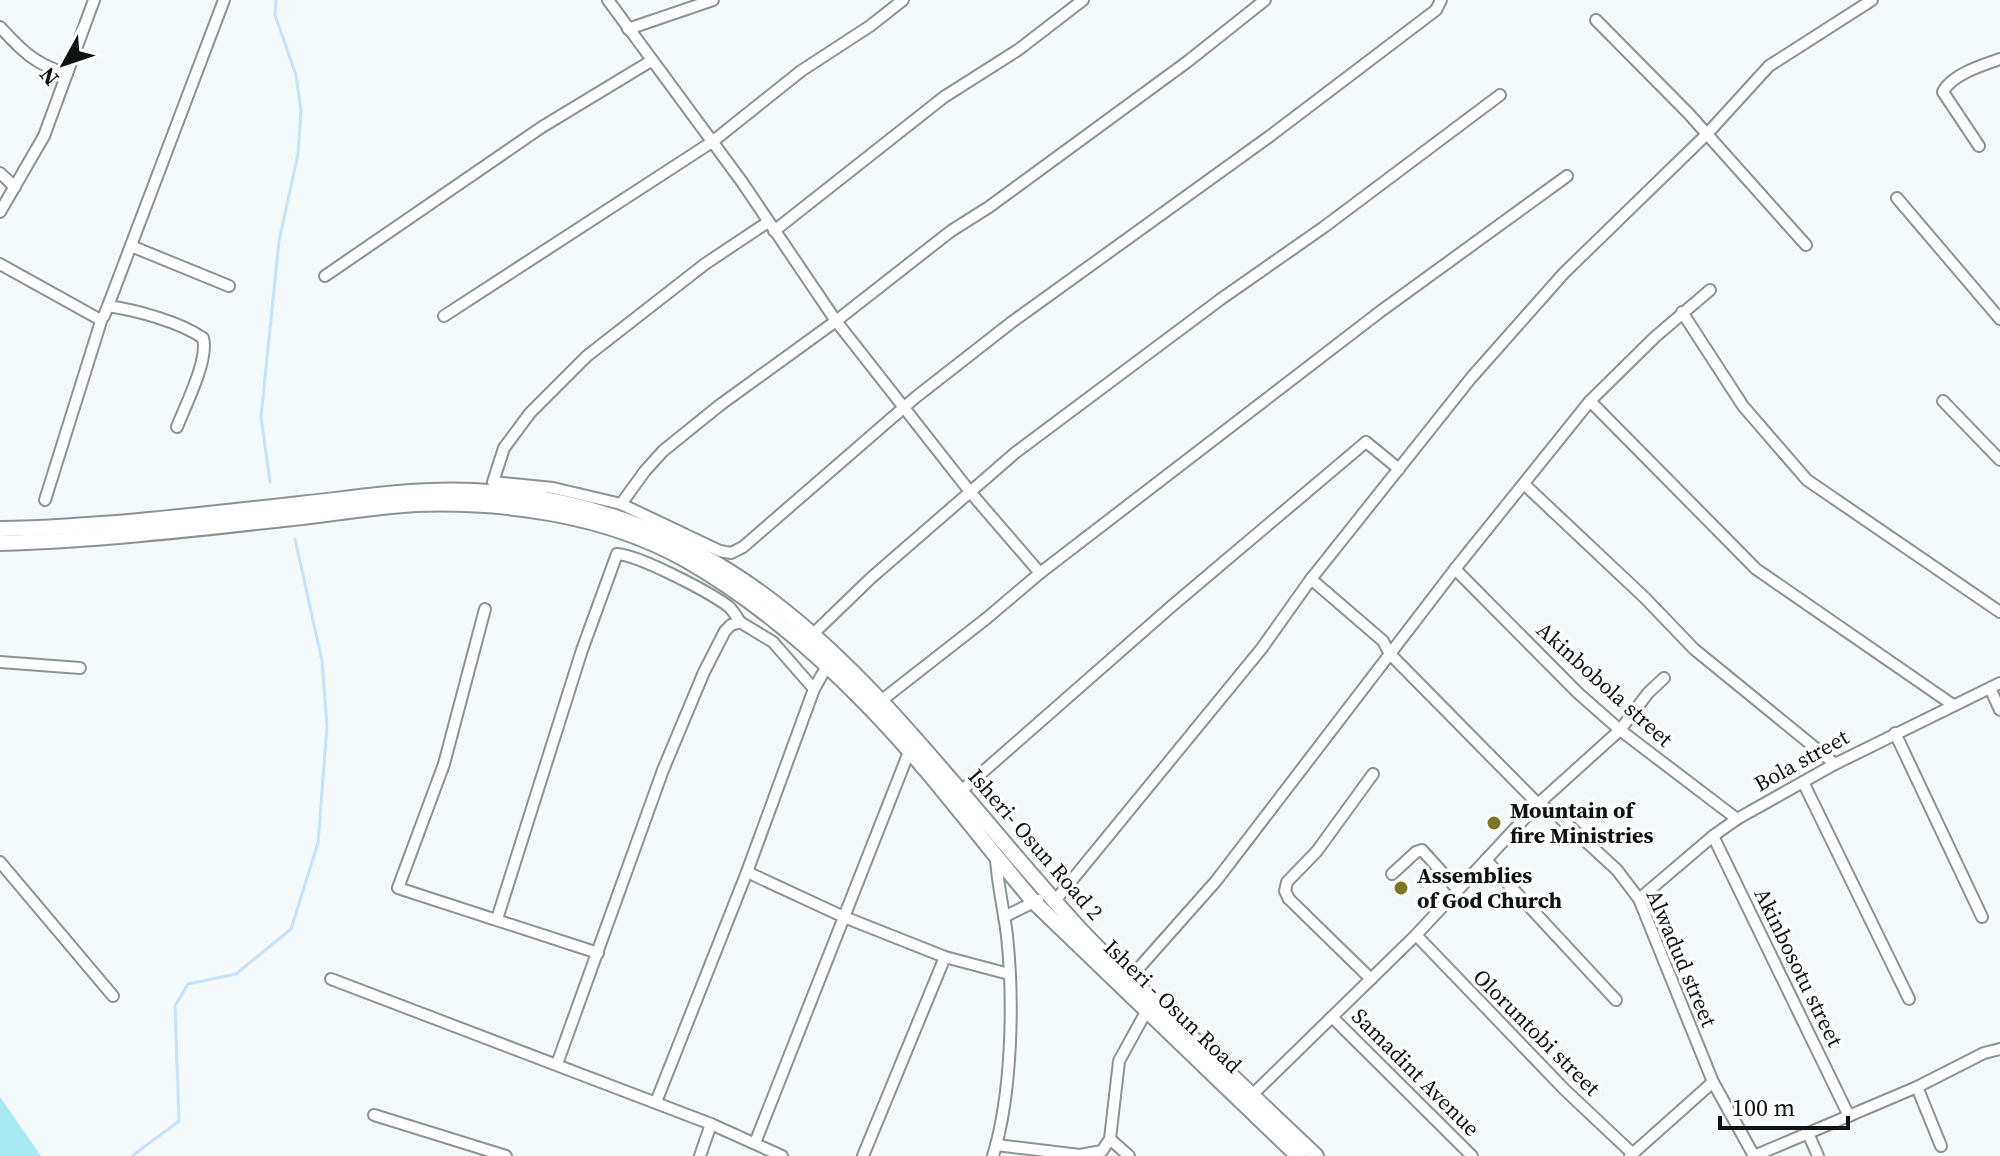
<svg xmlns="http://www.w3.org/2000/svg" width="2000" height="1156" viewBox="0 0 2000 1156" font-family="'Source Serif 4',serif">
<rect width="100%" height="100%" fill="#f4fafb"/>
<path fill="#a7eaf1" d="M0,1097L41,1156H0Z"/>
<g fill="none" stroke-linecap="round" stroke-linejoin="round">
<g stroke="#c6e2fa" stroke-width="3">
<path d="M270,482L261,417L279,241L298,154L301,111L296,75L275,15L276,0"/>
<path d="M132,1156L179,1121L175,1006L188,984L236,974L291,929L318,843L327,726L322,661L295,539"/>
</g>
<defs>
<g id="street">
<path d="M608,0L742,182L836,321L971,493L1040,573"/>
<path d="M1596,20L1689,114L1806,245"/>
<path d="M0,27C23,52 35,64 67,74"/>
<path d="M628,29L713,0"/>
<path d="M1979,146L1943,92C1951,75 1982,65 2000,59"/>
<path d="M0,173L15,187"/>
<path d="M1897,198L2000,319"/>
<path d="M0,212L44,136L94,0"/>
<path d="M768,222L705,264L587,356L530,413L504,448L493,482L553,488L621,504L720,551L731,553L743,547L916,397L1012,322L1270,136L1436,10L1441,0"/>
<path d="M774,231L944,97L1018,50L1083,0"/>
<path d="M131,246L229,286"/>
<path d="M0,264L99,319L104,316L108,306C136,310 180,322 203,338C209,360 185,406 177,427"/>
<path d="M325,276L542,127L651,61"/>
<path d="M108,306L224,0"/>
<path d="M1682,312L1743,406L1807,480L2000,612"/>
<path d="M444,316L712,142L801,71L870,26L903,0"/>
<path d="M1590,401L1756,569L1953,705"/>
<path d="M1943,401L2000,460"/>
<path d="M1525,485L1645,598L1694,649L1835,764"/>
<path d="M45,500L102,318"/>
<path d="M621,504L645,471L663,451L720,405L836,321L951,231L989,207L1187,62L1265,0"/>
<path d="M1455,569L1578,693L1620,730L1737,819"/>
<path d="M1311,579L1383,641L1390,654L1538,804L1555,813L1617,870L1639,899L1713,1082L1754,1156"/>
<path d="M485,609L444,764L398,888L598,953"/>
<path d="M813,634L871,578L1015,453L1221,299L1324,227L1500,95"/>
<path d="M0,662L80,668"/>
<path d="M1990,688L2000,710"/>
<path d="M882,700L987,618L1040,573L1381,311L1567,176"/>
<path d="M1895,733L1982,917"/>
<path d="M1803,782L1909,999"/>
<path d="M961,791L1173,605L1366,442L1399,469"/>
<path d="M1713,836L1849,1116"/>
<path d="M1486,860L1616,1000"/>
<path d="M0,862L113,996"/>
<path d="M747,872L844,917L945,957L1009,974"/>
<path d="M1392,874L1416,852L1422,850L1458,890"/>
<path d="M1639,899L1713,836L1737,819L1835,764L2000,683"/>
<path d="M1054,902L1262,648L1311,579L1471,378L1564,273L1707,134L1769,66L1872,0"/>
<path d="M1004,917L1038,900"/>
<path d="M497,919L582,650L617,554C639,555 709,592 728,606C733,610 736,616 740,622"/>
<path d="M1416,935L1565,1090L1633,1154"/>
<path d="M1130,978L1216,881L1455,569L1590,401L1655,337L1710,290"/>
<path d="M331,979L711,1124L782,1156"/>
<path d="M1371,979L1289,899L1285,891L1287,882L1317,851L1373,774"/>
<path d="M1332,1017L1472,1156"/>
<path d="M557,1064L663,770L704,672L725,631L731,625L740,622L773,642L814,689"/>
<path d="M1917,1087L1941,1146"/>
<path d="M1252,1095L1416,935L1538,804L1620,730L1648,693L1664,678"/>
<path d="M656,1102L747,872L814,689L827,666"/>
<path d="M374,1115L506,1156"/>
<path d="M1808,1133L1818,1156"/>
<path d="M1110,1139L1129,1156"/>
<path d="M755,1143L909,752"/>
<path d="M996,1145L1080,1155L1102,1151L1110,1139L1119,1061L1147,1010"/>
<path d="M700,1156L711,1124"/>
<path d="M863,1156L945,957"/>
<path d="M993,1156C1012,1094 1014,1001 1007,936C1004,910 997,883 996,857"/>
<path d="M1630,1156L1713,1082"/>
<path d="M1754,1156L1917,1087L1984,1053L2000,1049"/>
</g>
<g id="secondary">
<path d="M0,529C100,527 201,515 300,504C358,498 416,488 474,491C771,507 897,729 1076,925C1103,955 1133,981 1161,1008C1213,1058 1264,1107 1316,1156"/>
<path d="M0,543C101,540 202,528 302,517C340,513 378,506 416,504C506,501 607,515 686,560C789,619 876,707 950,799C978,833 1005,868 1034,902L1298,1156"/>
</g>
</defs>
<use href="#street" stroke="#8d9293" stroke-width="14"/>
<use href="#secondary" stroke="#8d9293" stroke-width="18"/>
<use href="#street" stroke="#fff" stroke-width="10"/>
<use href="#secondary" stroke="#fff" stroke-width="14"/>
</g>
<g fill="#7a791f" stroke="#fff" stroke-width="3">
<circle cx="1494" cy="823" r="8"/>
<circle cx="1401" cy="888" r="8"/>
</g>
<g text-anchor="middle" stroke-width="7" stroke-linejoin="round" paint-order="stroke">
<g font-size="22" fill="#111313" stroke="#fff">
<text transform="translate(1605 684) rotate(42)" y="8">Akinbobola street</text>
<text transform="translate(1801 760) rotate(-29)" y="8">Bola street</text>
<text transform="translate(1036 844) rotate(49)" y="8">Isheri- Osun Road 2</text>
<text transform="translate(1682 958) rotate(67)" y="8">Alwadud street</text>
<text transform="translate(1799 967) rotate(64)" y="8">Akinbosotu street</text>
<text transform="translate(1173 1006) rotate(44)" y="8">Isheri - Osun Road</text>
<text transform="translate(1537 1032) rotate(45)" y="8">Oloruntobi street</text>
<text transform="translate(1416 1072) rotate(45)" y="8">Samadint Avenue</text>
</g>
<g font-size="22" font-weight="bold" fill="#111313" stroke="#fff" text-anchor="start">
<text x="1510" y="818">Mountain of<tspan x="1510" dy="25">fire Ministries</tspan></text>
<text x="1417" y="883">Assemblies<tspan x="1417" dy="25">of God Church</tspan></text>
</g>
</g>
<g transform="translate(64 64) rotate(230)" stroke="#ffffff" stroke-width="6" paint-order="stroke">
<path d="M0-6L14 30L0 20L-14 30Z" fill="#111313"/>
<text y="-12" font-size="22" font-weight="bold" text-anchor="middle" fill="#111313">N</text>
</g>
<path d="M1720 1116v12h128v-12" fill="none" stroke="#111313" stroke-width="4"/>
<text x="1732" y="1116" font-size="24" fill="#111313" stroke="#ffffff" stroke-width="6" paint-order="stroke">100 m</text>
</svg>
